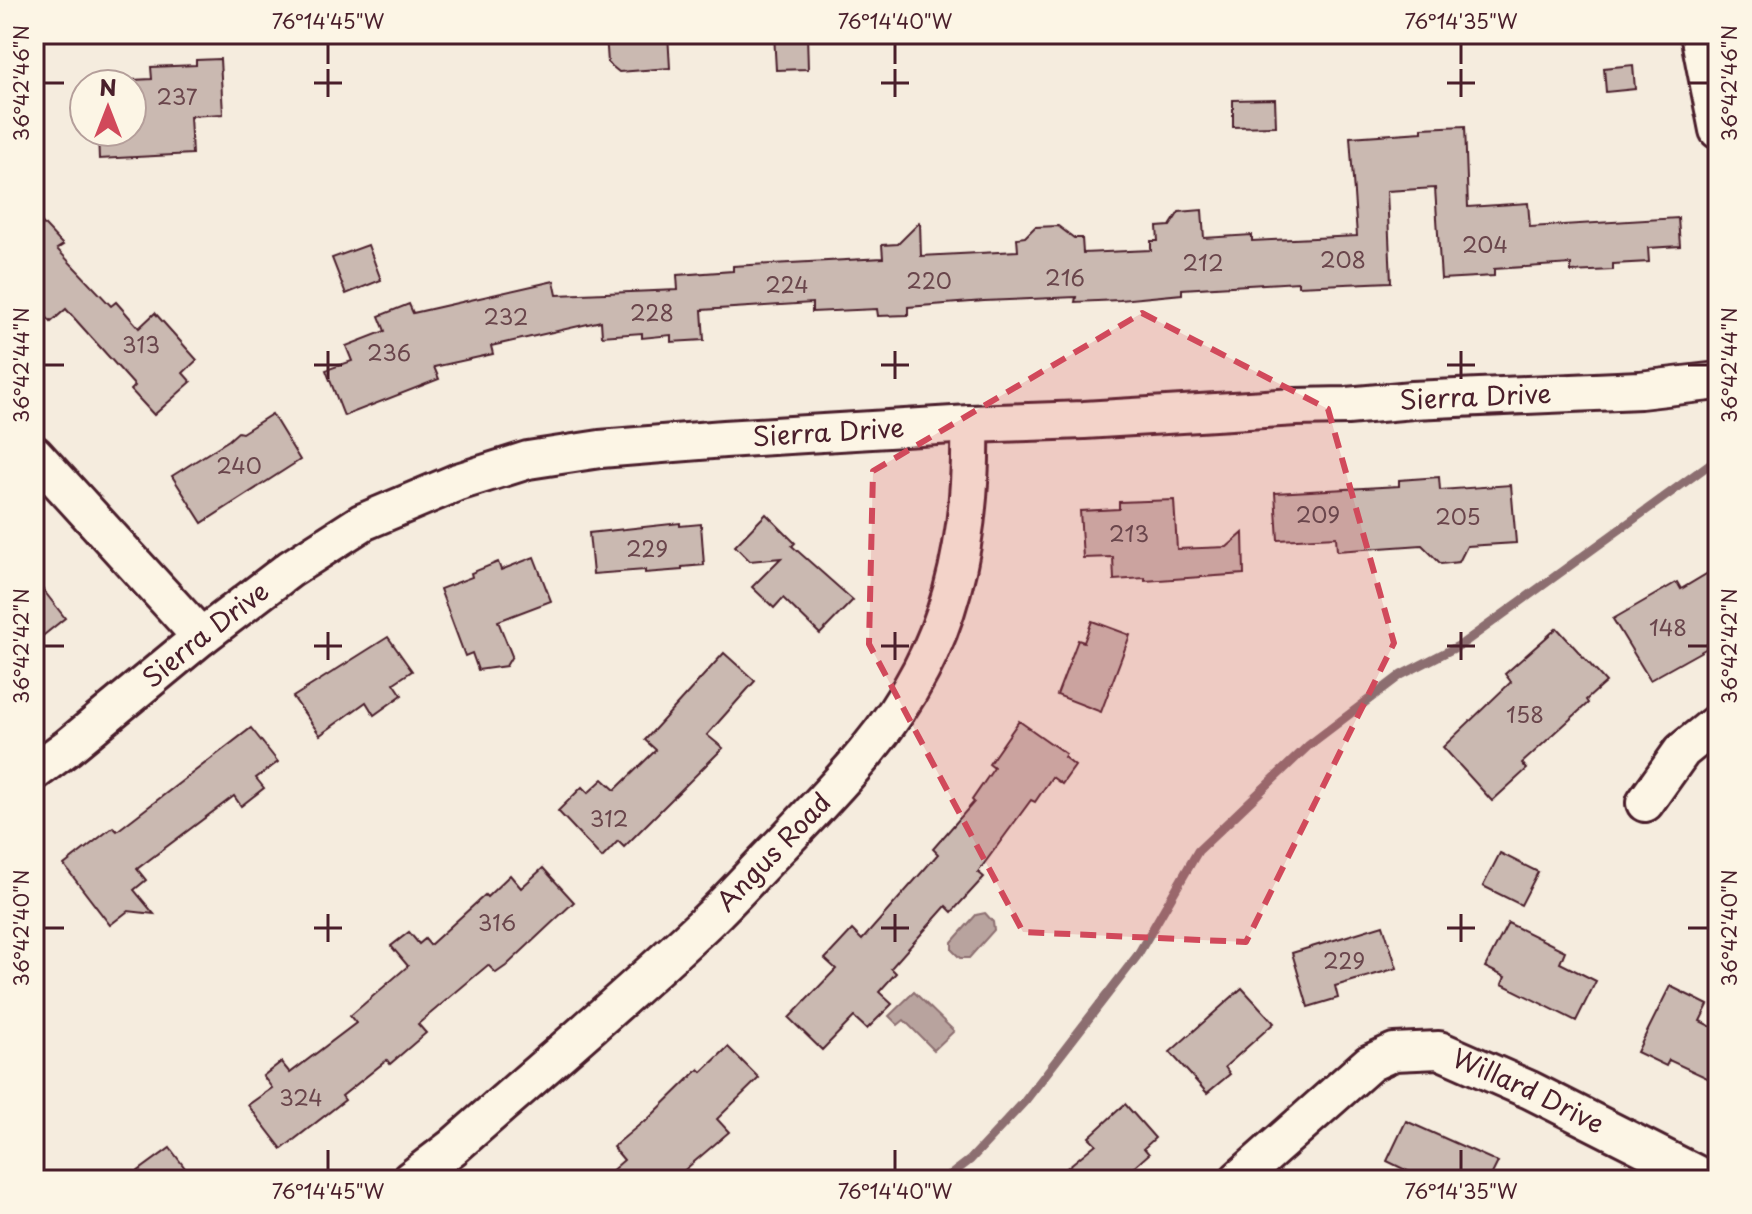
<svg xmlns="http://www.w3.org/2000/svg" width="1752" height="1214" viewBox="0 0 1752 1214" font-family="'Playpen Sans',sans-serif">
<rect width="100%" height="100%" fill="#f5ecde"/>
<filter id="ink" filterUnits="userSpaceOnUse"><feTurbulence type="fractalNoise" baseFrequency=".0125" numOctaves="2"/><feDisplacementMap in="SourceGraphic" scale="16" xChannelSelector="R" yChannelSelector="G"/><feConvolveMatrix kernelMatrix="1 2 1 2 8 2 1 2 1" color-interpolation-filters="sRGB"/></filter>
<g filter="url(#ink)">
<g fill="#b8a39e" stroke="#8c6e70" stroke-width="2">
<path d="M985,913L993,922L994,930L969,958H960L952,950V942L976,915Z"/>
<path d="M914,992L954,1031L934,1050L904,1020L898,1025L889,1016Z"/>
</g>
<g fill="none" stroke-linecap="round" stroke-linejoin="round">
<path stroke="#8c6e70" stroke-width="9" d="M944,1180L970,1160L1025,1101L1137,956L1198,851L1309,745L1401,675L1462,644L1718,458"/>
</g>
<g fill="#cab9b1" stroke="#4a1f2b" stroke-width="2">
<path d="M606,34H668L670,68L619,72L608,63Z"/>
<path d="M774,34H807L808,69L776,70Z"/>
<path d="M220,59L223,114L190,116L192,154L99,159L98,134L134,132L132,80L152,79L151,67L196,65V60Z"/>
<path d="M1633,65L1635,89L1606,92L1604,68Z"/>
<path d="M1275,99L1276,126L1233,127V100Z"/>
<path d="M1465,126L1468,207L1528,203L1530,227L1678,218L1680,246L1648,248L1649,262L1613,264V270L1571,272V264L1494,269V276L1441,279L1435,188L1387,191L1391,282L1298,286V282L1182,289V294L1120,300L1075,302L1076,297L984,301L908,307V315L878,316L877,309L812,312V303L702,310L704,340L671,342V335L642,338V333L602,336L601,321L491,346L493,354L434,367L439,379L344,416L326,370L352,361L346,346L385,331L379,316L409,304L413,313L554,281L557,295L678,290L677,275L733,271V266L883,258L882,245L898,244L920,222L921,256L1018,251L1017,238L1025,237L1035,227L1058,226L1074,238H1082L1083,253L1151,250V241H1158L1157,227L1170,226L1179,212L1202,210L1204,238L1252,235V241L1357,236L1350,137L1422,132V128Z"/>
<path d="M34,214L63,245L57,249L111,306L116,302L139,328L155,313L197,360L183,373L191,382L154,415L131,390L135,386L66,309L51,322L34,304Z"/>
<path d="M368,245L381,280L346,294L332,258Z"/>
<path d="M272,414L300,460L202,523L172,476L229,440L238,432L242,433Z"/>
<path d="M1439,477L1440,490L1511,485L1516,543L1467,546L1459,562L1441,564L1422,545L1337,551L1336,537L1278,540L1275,493L1399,486V480Z"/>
<path d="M1174,500L1177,549L1227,547L1243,533L1244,574L1145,581V578L1114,580L1113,557L1083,558L1080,511L1119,509V502Z"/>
<path d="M766,514L795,543L792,546L853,600L820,634L783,598L774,608L752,587L781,558L750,561L735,546Z"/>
<path d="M680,523V526L701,524L704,565L682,567V570L645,573V570L593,574L589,533Z"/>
<path d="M534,557L551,601L498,621L512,656L506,666L478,670L472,653L465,656L440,589L472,577L471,573L498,562L501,570Z"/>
<path d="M1718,567V638L1707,644L1709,647L1650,680L1613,619L1677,582L1681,589Z"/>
<path d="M34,578L65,618L34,643Z"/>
<path d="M1092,621L1130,635L1101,712L1057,695L1078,640L1084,642Z"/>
<path d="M1557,628L1606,682L1586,700L1588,703L1522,763L1527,769L1492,801L1443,747L1511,682L1505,674Z"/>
<path d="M388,637L412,671L394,683L402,695L374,715L366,702L320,735L293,697Z"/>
<path d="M724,653L755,681L707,735L723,748L624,847L618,841L602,858L558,811L582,787L588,793L603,779L615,790L656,750L645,740Z"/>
<path d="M1019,721L1066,754L1064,757L1075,766L1062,784L1052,777L1035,802L1031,800L978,872L984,877L952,912L946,906L891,968L896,973L879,992L892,1004L867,1029L854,1017L822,1050L789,1018L836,969L825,959L852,930L862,940L938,854L933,849L974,802L972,800L994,768L989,764Z"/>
<path d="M251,728L278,762L256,778L264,788L241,806L234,796L137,869L146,880L134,890L154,914L128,911L110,925L64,865L113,827L117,831Z"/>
<path d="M1500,853L1538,872L1521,905L1483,886Z"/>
<path d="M543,868L574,902L506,966L496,973L488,965L418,1024L426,1033L390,1064L387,1060L342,1096L345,1100L282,1149L248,1105L272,1088L263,1076L281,1062L290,1073L356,1023L350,1016L408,966L391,946L409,932L419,944L425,939L430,945L485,895L487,897L510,875L521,888Z"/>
<path d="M1508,923L1565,951L1560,963L1596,981L1576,1021L1502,984L1505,977L1485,967Z"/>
<path d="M1383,925L1397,968L1335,986L1338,998L1308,1007L1292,953Z"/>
<path d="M1670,986L1708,1005L1700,1021L1718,1030V1083L1669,1060L1666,1066L1637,1052Z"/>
<path d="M1242,988L1274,1023L1225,1067L1230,1074L1207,1093L1170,1052Z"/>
<path d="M728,1047L759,1078L717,1119L729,1132L673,1180H601L624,1160L613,1147L644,1121L645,1122L699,1069L702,1072Z"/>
<path d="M1125,1104L1155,1138L1144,1148L1149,1154L1120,1180H1052L1096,1144L1089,1137Z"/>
<path d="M1406,1121L1498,1162L1489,1180H1426L1387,1161Z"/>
<path d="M170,1148L194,1180H126Z"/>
</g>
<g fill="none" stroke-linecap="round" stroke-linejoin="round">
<defs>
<g id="minor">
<path d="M1699,34L1718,130"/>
<path d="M34,454L201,637"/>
<path id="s1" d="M34,772L68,747L201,637L290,569L363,522L458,482L528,460L600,449L724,439L970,424L1084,420L1296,407L1347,406L1412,400L1640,390L1718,381"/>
<path d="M1645,803L1682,751L1718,722"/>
<path id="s2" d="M410,1180L453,1147C536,1074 621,1002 702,926C730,900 755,871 782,844C834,789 886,738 921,670C961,594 972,508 970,424"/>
<path id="s3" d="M1238,1180L1370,1063L1394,1052L1439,1050L1530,1090L1708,1180"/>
</g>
</defs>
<use href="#minor" stroke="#4a1f2b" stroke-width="42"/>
<use href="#minor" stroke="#fcf5e5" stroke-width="36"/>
</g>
</g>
<path fill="#d1495b" fill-opacity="0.2" stroke="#d1495b" stroke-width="6" stroke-dasharray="16 10" stroke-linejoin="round" d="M1142,313L1328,409L1394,643L1246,942L1023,932L869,644L873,471Z"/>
<path fill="none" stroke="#4a1f2b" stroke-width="3" d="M328,44V64M895,44V64M1461,44V64M328,69V97M895,69V97M1461,69V97M44,83H64M314,83H342M881,83H909M1447,83H1475M1688,83H1708M328,351V379M895,351V379M1461,351V379M44,365H64M314,365H342M881,365H909M1447,365H1475M1688,365H1708M328,632V660M895,632V660M1461,632V660M44,646H64M314,646H342M881,646H909M1447,646H1475M1688,646H1708M328,914V942M895,914V942M1461,914V942M44,928H64M314,928H342M881,928H909M1447,928H1475M1688,928H1708M328,1150V1170M895,1150V1170M1461,1150V1170"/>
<g text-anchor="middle" stroke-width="6" stroke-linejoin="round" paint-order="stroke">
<g font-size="22" fill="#6a464c">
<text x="177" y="105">237</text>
<text x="1485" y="253">204</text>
<text x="1343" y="268">208</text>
<text x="1203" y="271">212</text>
<text x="1065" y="286">216</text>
<text x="929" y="289">220</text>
<text x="787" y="293">224</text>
<text x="652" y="321">228</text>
<text x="506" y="325">232</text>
<text x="141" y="353">313</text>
<text x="389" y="361">236</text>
<text x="239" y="474">240</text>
<text x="1318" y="523">209</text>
<text x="1458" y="525">205</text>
<text x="1129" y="542">213</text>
<text x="647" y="557">229</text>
<text x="1668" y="636">148</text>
<text x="1525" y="723">158</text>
<text x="609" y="827">312</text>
<text x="497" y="931">316</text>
<text x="1344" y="969">229</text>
<text x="301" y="1106">324</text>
</g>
<g font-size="26" fill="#4a1f2b" stroke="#fcf5e5">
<text dy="9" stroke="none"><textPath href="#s1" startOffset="1540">Sierra Drive</textPath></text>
<text dy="9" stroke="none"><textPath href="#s1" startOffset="892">Sierra Drive</textPath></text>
<text dy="9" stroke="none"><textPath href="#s1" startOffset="220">Sierra Drive</textPath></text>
<text dy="9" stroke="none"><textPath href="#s2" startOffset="490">Angus Road</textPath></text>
<text dy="9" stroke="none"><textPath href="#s3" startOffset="346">Willard Drive</textPath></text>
</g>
</g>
<rect width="1752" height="1214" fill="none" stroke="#fcf5e5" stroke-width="88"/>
<g transform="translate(108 108)"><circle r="38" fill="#fcf5e5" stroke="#b59f9b" stroke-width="2"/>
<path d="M0-6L14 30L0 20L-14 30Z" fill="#d1495b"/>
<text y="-12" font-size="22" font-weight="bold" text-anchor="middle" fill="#4a1f2b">N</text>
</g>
<rect x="44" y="44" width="1664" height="1126" fill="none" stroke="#4a1f2b" stroke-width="3"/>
<g font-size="20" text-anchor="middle" fill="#4a1f2b">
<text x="328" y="29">76°14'45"W</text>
<text x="895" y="29">76°14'40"W</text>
<text x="1461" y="29">76°14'35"W</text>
<text transform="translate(22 83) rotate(-90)" y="7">36°42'46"N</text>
<text transform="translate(1730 83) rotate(-90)" y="7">36°42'46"N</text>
<text transform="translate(22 365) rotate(-90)" y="7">36°42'44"N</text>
<text transform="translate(1730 365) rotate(-90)" y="7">36°42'44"N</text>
<text transform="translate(22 646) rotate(-90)" y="7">36°42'42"N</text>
<text transform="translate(1730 646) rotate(-90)" y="7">36°42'42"N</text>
<text transform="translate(22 928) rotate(-90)" y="7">36°42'40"N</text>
<text transform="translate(1730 928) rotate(-90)" y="7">36°42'40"N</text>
<text x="328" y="1199">76°14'45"W</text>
<text x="895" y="1199">76°14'40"W</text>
<text x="1461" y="1199">76°14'35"W</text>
</g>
</svg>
